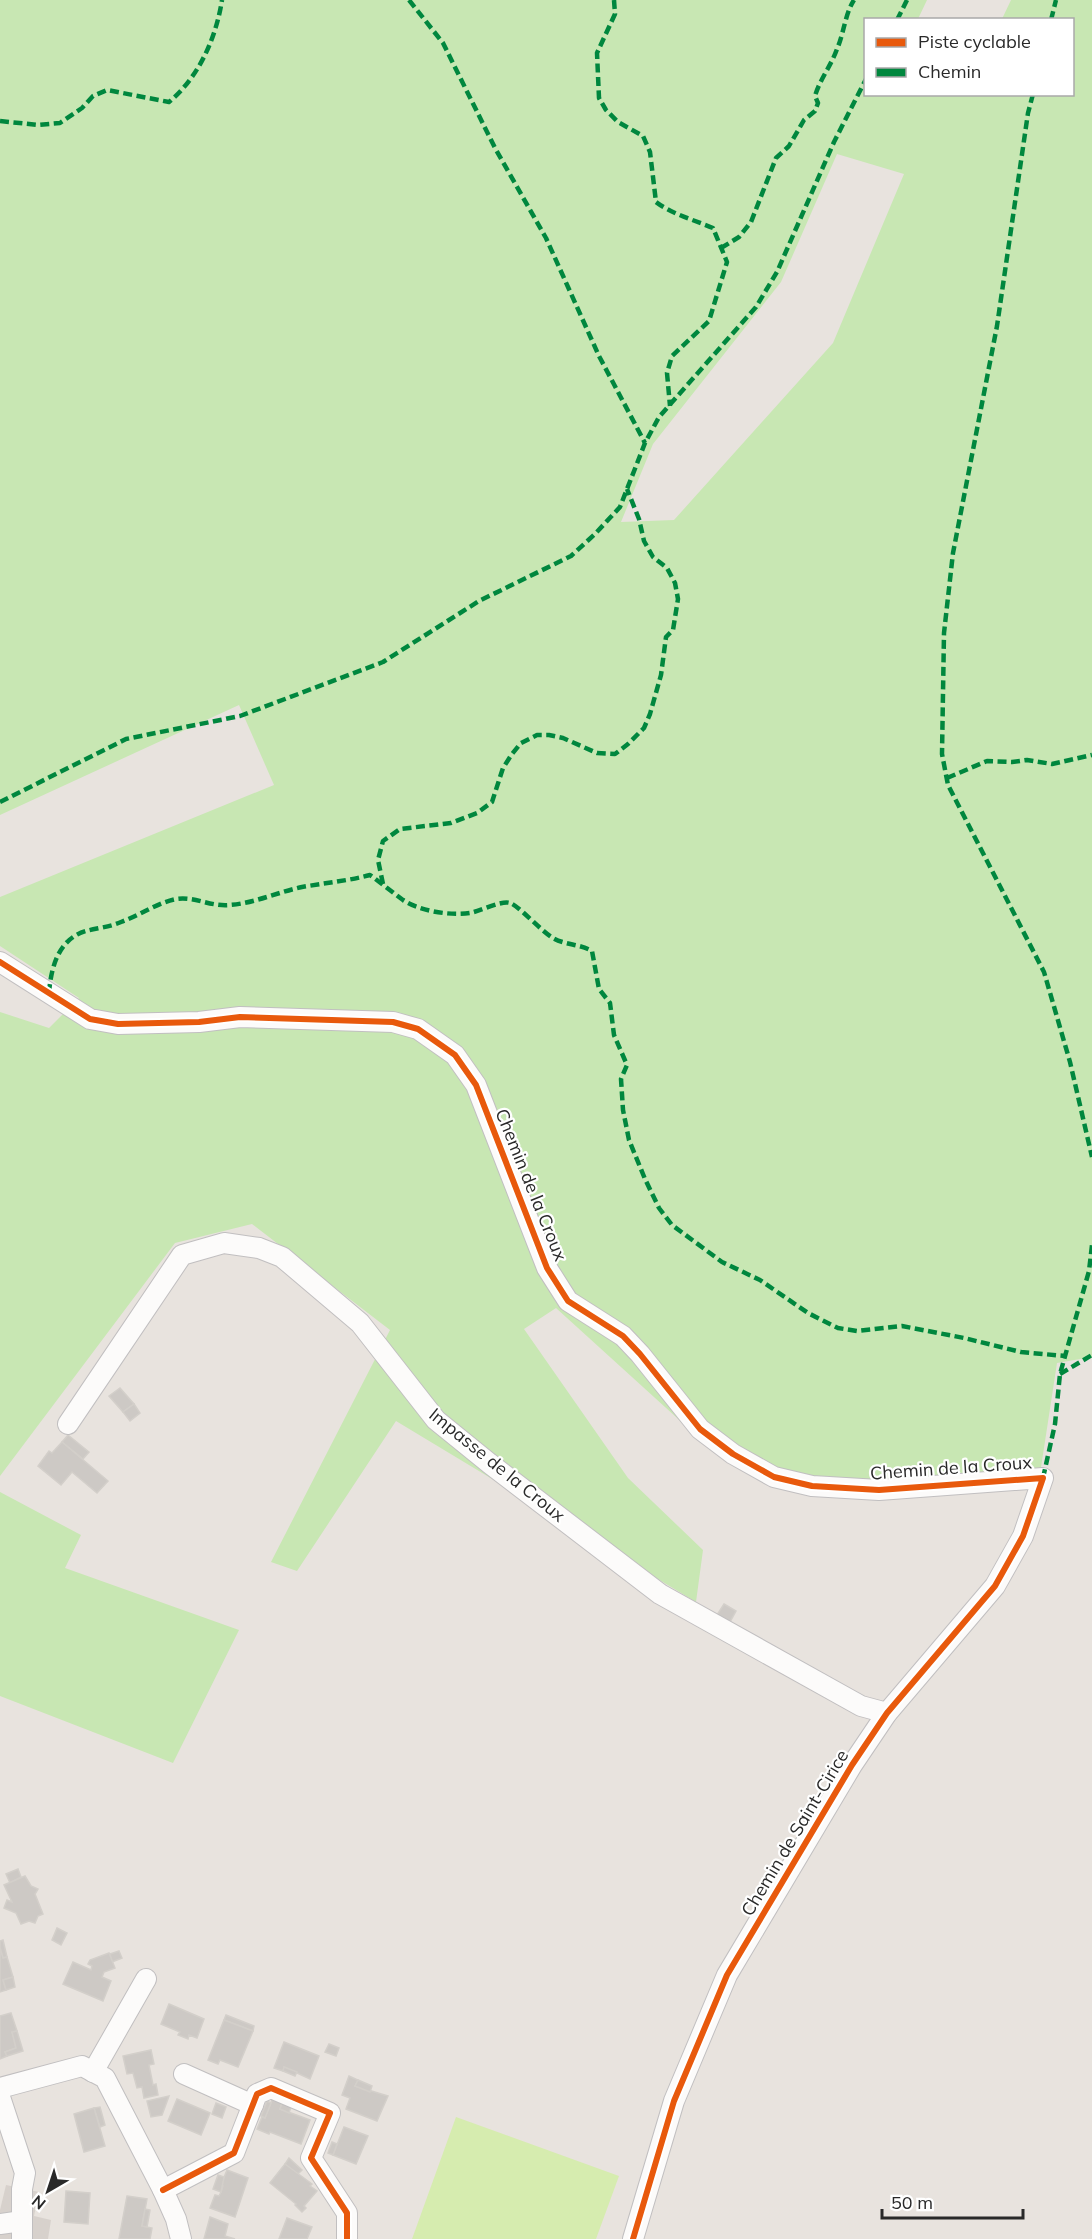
<svg xmlns="http://www.w3.org/2000/svg" width="1092" height="2239" viewBox="0 0 1092 2239" font-family="Mulish,sans-serif">
<rect width="100%" height="100%" fill="#e8e3de"/>
<g fill="#c8e7b3" fill-rule="evenodd">
<path d="M0,0H927L918,19L866,20V94H1072V20L1002,19L1011,0H1092V1357L1057,1363L1040,1474L834,1484L720,1457L556,1308L524,1329L628,1478L703,1550L696,1602L396,1421L297,1571L271,1562L390,1330L252,1224L175,1243L0,1476V1012L49,1028L79,998L0,946V897L274,785L239,705L0,815ZM837,154L904,174L833,343L674,520L621,522L653,444L781,282Z"/>
<path d="M0,1492L81,1535L65,1568L239,1630L173,1763L0,1696Z"/>
</g>
<path fill="#d6ecaf" d="M456,2117L619,2176L596,2239H412Z"/>
<path fill="#d7d1cc" d="M6,2185L39,2192L34,2216L51,2220L48,2239H0V2210Z"/>
<g fill="#cdc9c5" stroke="#d3cfca" stroke-width="1.5">
<path d="M120,1388L134,1404L123,1412L109,1396Z"/>
<path d="M134,1404L140,1413L130,1421L123,1412Z"/>
<path d="M68,1435L89,1452L83,1459L62,1442Z"/>
<path d="M62,1442L108,1481L97,1493L72,1472L61,1485L38,1466L49,1451L52,1453Z"/>
<path d="M724,1604L736,1611L730,1622L717,1615Z"/>
<path d="M810,1800L820,1806L812,1819L802,1813Z"/>
<path d="M18,1869L21,1877L10,1883L6,1874Z"/>
<path d="M25,1876L31,1886L38,1889L35,1894L43,1914L38,1916L35,1923L29,1921L21,1924L16,1913L4,1908L7,1900L12,1902L4,1885Z"/>
<path d="M57,1928L67,1933L61,1945L52,1940Z"/>
<path d="M3,1940L7,1957L3,1958L0,1948V1941Z"/>
<path d="M0,1948L3,1958L7,1957L13,1977L3,1980L6,1990L0,1992Z"/>
<path d="M119,1951L122,1958L112,1962L110,1954Z"/>
<path d="M109,1953L115,1968L104,1972L102,1977L111,1981L103,2001L63,1984L73,1962L91,1970L92,1966L88,1964L90,1960Z"/>
<path d="M13,1977L15,1987L6,1990L3,1980Z"/>
<path d="M169,2004L204,2019L197,2038L189,2035L188,2039L178,2035L180,2032L161,2024Z"/>
<path d="M11,2013L17,2031L12,2032L16,2048L5,2052L7,2056L0,2059V2016Z"/>
<path d="M226,2015L254,2026L253,2031L224,2020Z"/>
<path d="M224,2020L253,2031L238,2067L220,2060L218,2064L208,2060Z"/>
<path d="M17,2031L23,2051L7,2056L5,2052L16,2048L12,2032Z"/>
<path d="M284,2042L319,2056L310,2079L284,2067L283,2071L274,2068Z"/>
<path d="M329,2044L339,2048L336,2056L325,2052Z"/>
<path d="M151,2050L154,2064L149,2065L153,2085L156,2084L158,2095L144,2098L142,2087L137,2088L133,2073L127,2074L123,2056Z"/>
<path d="M284,2067L297,2072L295,2076L283,2071Z"/>
<path d="M349,2076L358,2080L355,2086L388,2096L377,2121L346,2109L350,2098L342,2095Z"/>
<path d="M358,2080L372,2086L370,2092L355,2086Z"/>
<path d="M169,2096L162,2115L151,2117L147,2101Z"/>
<path d="M177,2099L210,2113L201,2135L168,2121Z"/>
<path d="M272,2100L282,2103L280,2109L310,2120L301,2144L270,2132L269,2134L257,2129L262,2117L265,2118Z"/>
<path d="M267,2101L271,2103L265,2118L261,2116Z"/>
<path d="M216,2103L226,2107L222,2118L212,2114Z"/>
<path d="M282,2103L291,2107L289,2113L280,2109Z"/>
<path d="M100,2107L105,2125L100,2127L94,2108Z"/>
<path d="M94,2108L105,2146L84,2152L74,2114Z"/>
<path d="M344,2127L368,2136L356,2164L333,2155Z"/>
<path d="M332,2142L337,2144L333,2155L328,2153Z"/>
<path d="M289,2158L302,2170L299,2173L297,2174L285,2164Z"/>
<path d="M285,2164L312,2184L310,2186L317,2191L304,2206L306,2208L302,2212L295,2205L296,2204L270,2183Z"/>
<path d="M227,2170L248,2178L235,2217L210,2208L215,2195L219,2196L221,2192L223,2186L221,2185Z"/>
<path d="M218,2175L224,2177L221,2192L213,2189Z"/>
<path d="M66,2191L90,2193L88,2224L64,2222Z"/>
<path d="M127,2196L147,2199L142,2226L152,2228L150,2239H119Z"/>
<path d="M145,2209L150,2210L147,2227L142,2226Z"/>
<path d="M210,2217L228,2224L225,2236L235,2239H204Z"/>
<path d="M287,2218L312,2227L307,2239H279Z"/>
</g>
<g fill="none" stroke-linecap="round" stroke-linejoin="round">
<defs>
<g id="minor">
<path d="M0,962L90,1019L118,1024L199,1022L240,1017L393,1022L418,1029L455,1055L476,1085L547,1268L568,1301L623,1336L640,1354L700,1429L733,1454L774,1477L812,1486L879,1490L1043,1478L1023,1536L995,1586L887,1713L852,1765L727,1975L674,2101L633,2239"/>
<path d="M68,1424L182,1255L224,1243L259,1248L282,1257L360,1323L436,1420L489,1463L660,1594L861,1706L887,1713"/>
<path d="M93,2072L146,1979"/>
<path d="M184,2074L253,2105"/>
<path d="M0,2088L82,2066L105,2078L163,2190L176,2219L181,2239"/>
<path d="M0,2097L25,2173L22,2189V2239"/>
<path d="M163,2190L234,2153L257,2094L271,2088L330,2113L311,2158L347,2213V2239"/>
<path d="M0,2224L22,2221"/>
</g>
</defs>
<use href="#minor" stroke="#c1bfc0" stroke-width="22"/>
<use href="#minor" stroke="#fcfbfa" stroke-width="20"/>
<g stroke="#00873e" stroke-width="4.5" stroke-dasharray="9 4.5" stroke-linecap="butt">
<path d="M409,0L443,43L495,148L546,238L599,356L645,443"/>
<path d="M614,0L615,14L597,53L599,98L606,110L618,122L643,136L650,152L656,202C672,214 694,220 713,228L727,262L709,321L672,356L667,373L670,406"/>
<path d="M897,20L907,0"/>
<path d="M1051,20L1056,0"/>
<path d="M1033,94L1028,113L997,326L953,553L944,633L942,754L948,785L1044,972L1070,1062L1092,1157"/>
<path d="M0,121L38,125L60,123L82,108L93,96L107,90L169,102C199,77 216,38 222,0"/>
<path d="M721,248L739,237L751,222L776,158L789,146L804,120L815,111L818,103L815,96C820,79 831,66 837,49C844,33 845,14 854,0"/>
<path d="M947,778L987,761L1012,762L1027,760L1052,764L1092,755"/>
<path d="M0,802L126,739L240,716L383,662L479,601L571,556L595,534L620,507L645,443L659,417L756,307L777,272L834,142L866,79"/>
<path d="M383,884L378,860L383,841L400,829L451,823L477,813L492,802L503,768L512,754L521,743L537,735H549L563,738L597,753L615,754L628,744L644,728L650,714L661,675L666,637L673,630L678,599L675,583L667,568L653,557L644,541L639,519L627,489"/>
<path d="M49,993C51,968 58,939 86,931C97,928 110,927 121,922C140,915 157,903 176,899C195,896 210,907 230,905C255,903 278,892 302,887C325,883 347,881 370,875C381,883 392,892 403,900C420,911 450,916 470,913C480,911 502,900 510,903C518,905 541,931 553,938C565,945 580,944 592,951L599,989L610,1003L614,1035L627,1065L621,1079L623,1110L629,1140L645,1179L659,1208L672,1225L722,1262L760,1280L808,1313L838,1328L857,1331L902,1326L964,1338L1021,1352L1065,1356"/>
<path d="M1060,1374L1092,1355"/>
<path d="M1043,1478L1055,1424L1060,1374L1089,1271L1092,1245"/>
</g>
<defs>
<g id="cycleway">
<path d="M0,962L90,1019L118,1024L199,1022L240,1017L393,1022L418,1029L455,1055L476,1085L547,1268L568,1301L623,1336L640,1354L700,1429L733,1454L774,1477L812,1486L879,1490L1043,1478L1023,1536L995,1586L887,1713L852,1765L727,1975L674,2101L633,2239"/>
<path d="M163,2190L234,2153L257,2094L271,2088L330,2113L311,2158L347,2213V2239"/>
</g>
</defs>
<use href="#cycleway" stroke="#fff" stroke-width="10"/>
<use href="#cycleway" stroke="#e8590c" stroke-width="6"/>
</g>
<g text-anchor="middle" stroke-width="4.5" stroke-linejoin="round" paint-order="stroke">
<g font-size="18" fill="#292929" stroke="#fff">
<text transform="translate(531 1185) rotate(68)" y="6">Chemin de la Croux</text>
<text transform="translate(497 1465) rotate(39)" y="6">Impasse de la Croux</text>
<text transform="translate(951 1468) rotate(-4)" y="6">Chemin de la Croux</text>
<text transform="translate(795 1833) rotate(-59)" y="6">Chemin de Saint-Cirice</text>
</g>
</g>
<rect x="864" y="18" width="210" height="78" fill="#ffffff" stroke="#a9a9a9" stroke-width="1.5"/>
<rect x="876" y="38" width="30" height="9" fill="#e8590c" stroke="#a9a9a9" stroke-width="1.5"/>
<text x="918" y="48" font-size="18" fill="#292929">Piste cyclable</text>
<rect x="876" y="68" width="30" height="9" fill="#00873e" stroke="#a9a9a9" stroke-width="1.5"/>
<text x="918" y="78" font-size="18" fill="#292929">Chemin</text>
<g transform="translate(48 2191) rotate(219)" stroke="#ffffff" stroke-width="4.5" paint-order="stroke">
<path d="M0-4.5L10 22L0 15L-10 22Z" fill="#292929"/>
<text y="-9" font-size="16" font-weight="bold" text-anchor="middle" fill="#292929">N</text>
</g>
<path d="M882 2209v9h141v-9" fill="none" stroke="#292929" stroke-width="3"/>
<text x="891" y="2209" font-size="18" fill="#292929" stroke="#ffffff" stroke-width="4.5" paint-order="stroke">50 m</text>
</svg>
